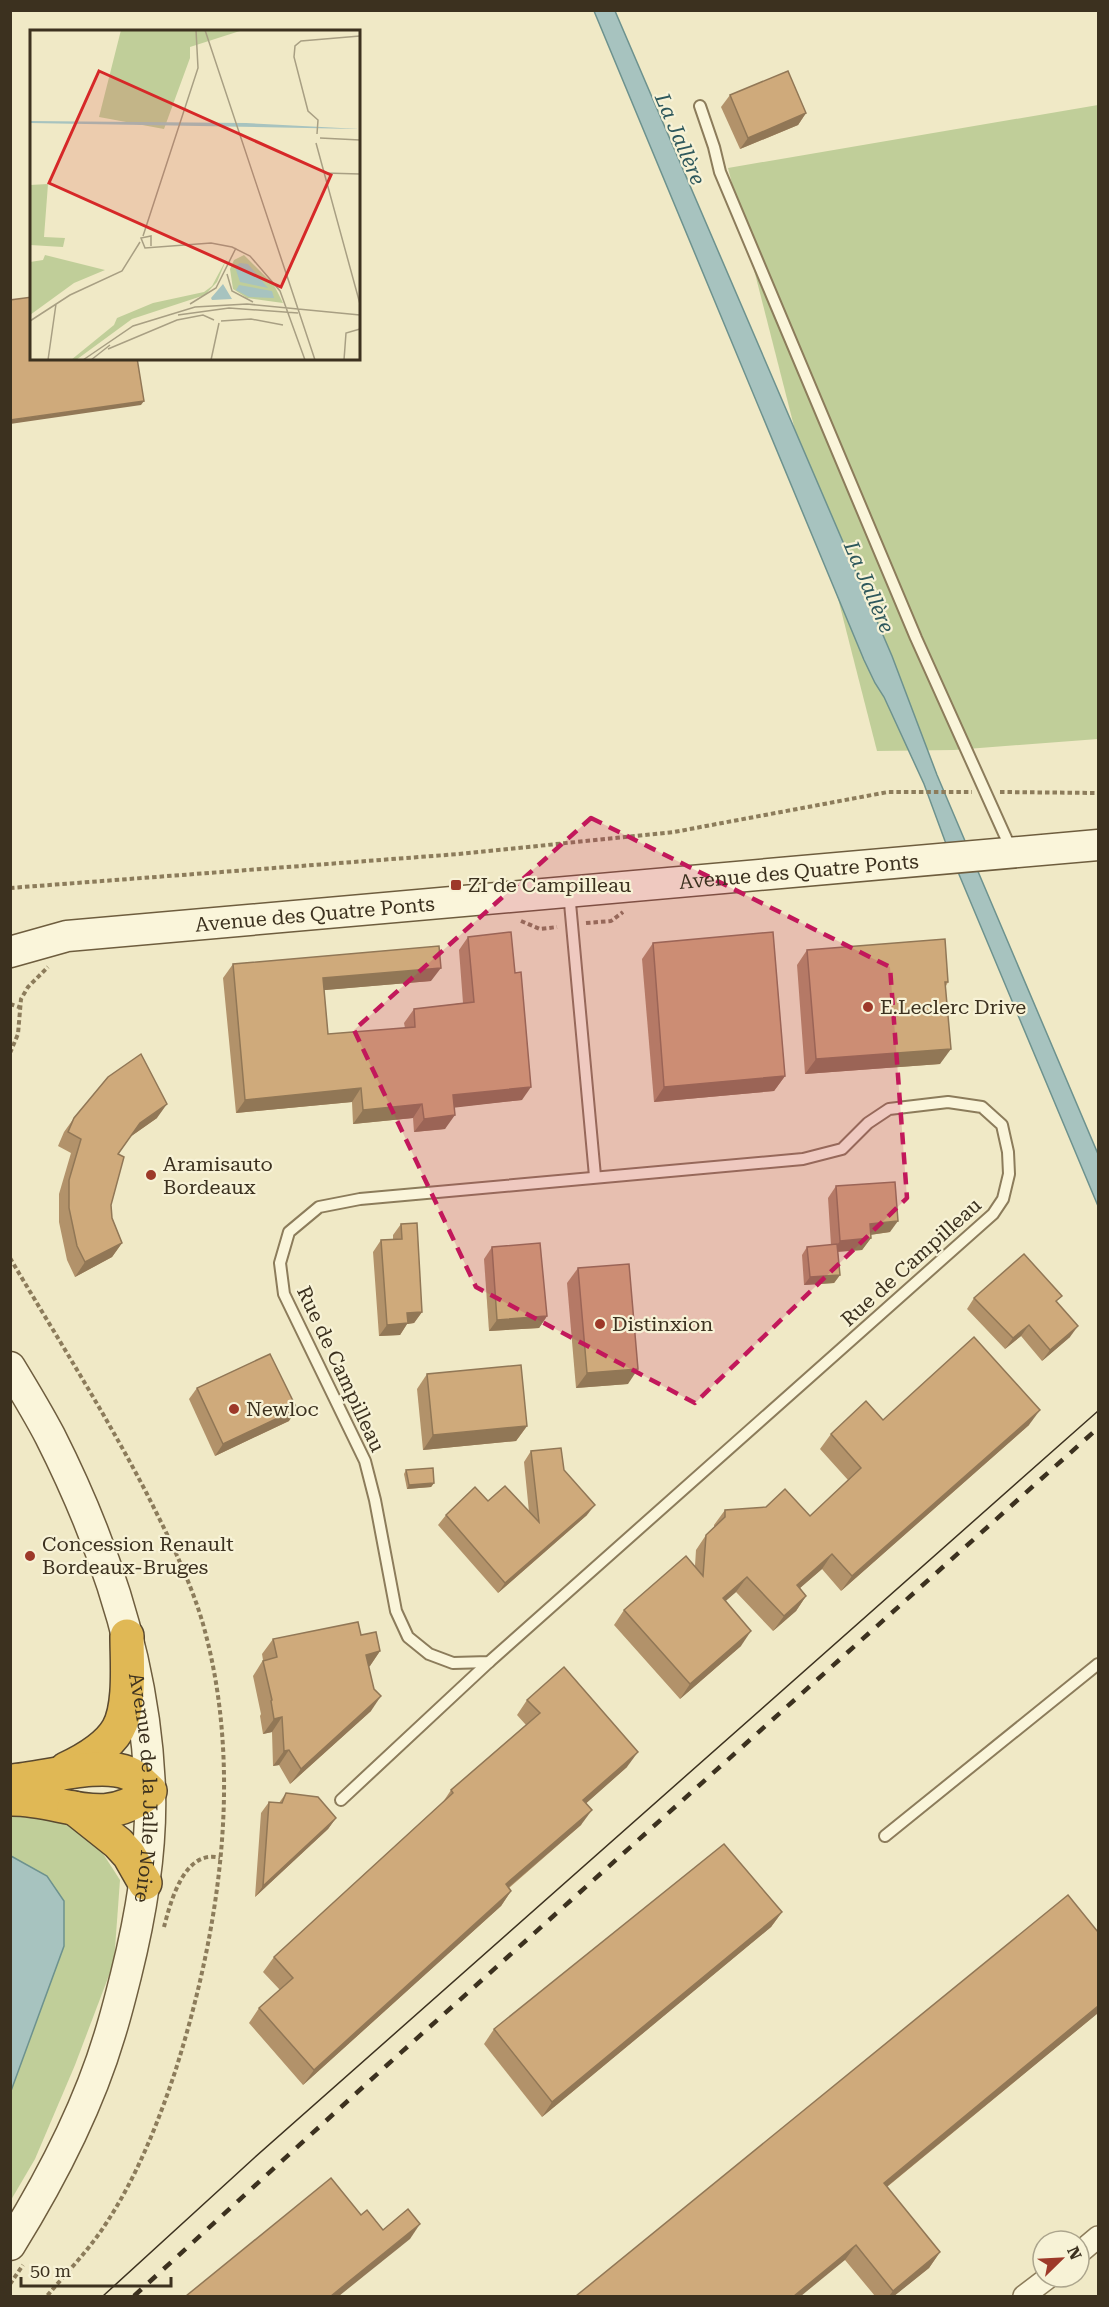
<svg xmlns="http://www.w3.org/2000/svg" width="1109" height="2307" viewBox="0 0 1109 2307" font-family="'Roboto Serif',serif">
<rect width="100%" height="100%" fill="#f0e9c6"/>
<g fill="#c0ce99">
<path d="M1098,105V739L954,750L877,751L728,168Z"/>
<path d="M11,1815H41L91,1835L120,1880L114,1962L75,2065L35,2159L11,2200Z"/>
</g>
<g fill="#a7c3bf" stroke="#6d928e" stroke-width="1.5">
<path d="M594,11H615L892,656L937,775L1098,1154V1206L945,841L924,784L884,697L875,683L864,660Z"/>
<path d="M11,1856L47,1876L64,1901V1946L11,2091Z"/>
</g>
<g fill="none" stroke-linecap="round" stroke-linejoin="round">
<defs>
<g id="service">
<path d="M700,106L714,147L720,172L916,638L1011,849"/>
<path d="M569,892L595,1176"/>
<path d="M948,1102L982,1107L1002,1125L1008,1152L1009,1174L1003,1199L993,1214L489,1662L453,1663L429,1654L408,1637L396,1611L375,1500L365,1461L284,1294L280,1263L289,1232L319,1207L360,1199L803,1159L842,1149L868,1123L889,1109Z"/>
<path d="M341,1800L489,1662"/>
<path d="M885,1836L1098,1664"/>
</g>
<g id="minor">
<path d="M1079,2253L1098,2237"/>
<path d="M1024,2296L1049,2277"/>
</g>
<g id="secondary">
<path id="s1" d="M10,952L67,936L1098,845"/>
<path id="s2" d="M10,1367C24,1390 38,1413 50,1436C105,1545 146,1668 150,1790C152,1852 141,1915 126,1975C121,1995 116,2015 110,2034C88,2108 51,2179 10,2245"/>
</g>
<g id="motorway">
<path d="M66,1769C85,1760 107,1748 118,1729C131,1706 127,1662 127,1636"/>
<path d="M10,1781C43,1779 99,1761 128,1773C136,1776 143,1785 150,1791C104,1831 63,1798 10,1799"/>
<path d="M74,1808L118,1843L129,1855L145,1883"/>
</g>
</defs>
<use href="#service" stroke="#8c7c5b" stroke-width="14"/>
<use href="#minor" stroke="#8c7c5b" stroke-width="24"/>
<use href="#secondary" stroke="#6e5d3e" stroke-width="33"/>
<use href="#motorway" stroke="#5a492f" stroke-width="36"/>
<g stroke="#8c7c5b" stroke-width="4" stroke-dasharray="4.5 3" stroke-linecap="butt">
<path d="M1000,792L1098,793"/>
<path d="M10,888L459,854L674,832L888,792H972"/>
<path d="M521,921L540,929L557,927"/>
<path d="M586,923L611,921L623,912"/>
<path d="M10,1004L19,1007"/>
<path d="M10,1053L18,1034L21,999L28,987L48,967"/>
<path d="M10,1258C56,1336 105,1413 147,1494C168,1536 190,1579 203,1624C244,1770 220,1930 175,2072C158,2123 137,2176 107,2222C90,2249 67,2272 47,2296"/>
<path d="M164,1927C170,1904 184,1848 220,1858"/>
<path d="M10,2284L23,2265"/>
</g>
<use href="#service" stroke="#faf5da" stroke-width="10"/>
<use href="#minor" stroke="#faf5da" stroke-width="21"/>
<use href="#secondary" stroke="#faf5da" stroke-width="30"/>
<use href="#motorway" stroke="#e0b855" stroke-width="33"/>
<path stroke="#3c311f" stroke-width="1.5" d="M103,2296L253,2159L1098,1411"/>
<path stroke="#3c311f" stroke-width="4.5" stroke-dasharray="10 10" stroke-linecap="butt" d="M134,2296L386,2066L1098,1428"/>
</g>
<g fill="#b2926a">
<path d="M730,95L806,113L798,125L740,149L721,107Z"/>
<path d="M468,937L522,1100L454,1107L445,1129L414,1132L413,1118L353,1124L352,1102L236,1113L223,978L233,964L431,981L324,990L328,1034L405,1028L404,1023L414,1009L463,1003L459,950Z"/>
<path d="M653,943L785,1076L774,1091L654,1102L642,959Z"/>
<path d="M807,950L948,982L946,986L940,1064L805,1074L797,965Z"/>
<path d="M74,1118H157L130,1137L118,1154L111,1205L112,1218L122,1243L112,1257L75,1277L67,1260L59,1222V1194L71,1153L58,1146L64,1132Z"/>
<path d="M836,1186L890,1232L870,1235L871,1238L862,1250L838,1252L840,1275L834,1283L804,1285L802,1255L807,1247L831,1245L828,1198Z"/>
<path d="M401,1224L422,1312L414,1323L407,1324L400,1335L379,1336L373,1252L381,1240L393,1239V1235Z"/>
<path d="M492,1247L547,1316L539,1328L489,1331L484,1259Z"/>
<path d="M578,1268L628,1384L576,1388L567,1283Z"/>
<path d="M974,1298L1057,1302L1070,1337L1042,1361L1021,1336L1005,1349L967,1309Z"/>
<path d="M427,1374L527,1426L516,1441L423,1450L417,1389Z"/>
<path d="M197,1388L289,1421L215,1456L189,1399Z"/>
<path d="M883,1420L1029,1425L841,1591L822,1569L800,1588L806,1596L796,1611L773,1631L736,1592L725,1601L741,1646L680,1699L614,1625L624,1610L695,1566L696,1550L706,1535L714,1527V1525L725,1510L810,1516L848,1480L820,1449L831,1434Z"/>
<path d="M531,1451L564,1470L587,1515L498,1593L438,1525L446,1515L488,1501L529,1512L524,1462Z"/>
<path d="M406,1470L434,1483L431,1487L407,1489L404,1474Z"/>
<path d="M361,1635L380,1651L369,1667L371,1711L290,1784L279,1765L273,1766L272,1732L263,1734L260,1716L261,1714L253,1676L263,1660L262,1654L273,1639Z"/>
<path d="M527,1700L627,1767L586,1803L581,1825L509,1888L511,1891L501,1906L303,2085L249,2023L259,2008L280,1990L263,1972L274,1957L443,1802L451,1790L526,1725L517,1715Z"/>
<path d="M286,1793L336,1818L328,1829L255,1897L261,1813L269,1802L279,1803Z"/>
<path d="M782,1912L771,1927L542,2117L484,2044L494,2029Z"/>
<path d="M1098,2013L887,2187L940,2252L929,2268L894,2296H875L845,2260L576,2296Z"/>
</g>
<g fill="#917756">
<path d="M806,113L798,125L740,149L748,138Z"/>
<path d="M144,401L141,405L10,424V420Z"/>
<path d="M441,968L431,981L314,991L323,978Z"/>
<path d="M951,1049L940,1064L805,1074L816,1059Z"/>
<path d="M785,1076L774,1091L654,1102L664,1087Z"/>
<path d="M531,1087L522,1100L443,1109L453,1095Z"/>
<path d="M361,1088L352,1102L236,1113L245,1100Z"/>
<path d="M167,1104L157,1118L130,1137L108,1168L140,1123Z"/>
<path d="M422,1104L413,1118L353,1124L363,1110Z"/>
<path d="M455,1115L445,1129L414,1132L424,1119Z"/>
<path d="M898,1221L890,1232L862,1236L870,1224Z"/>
<path d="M871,1238L862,1250L832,1252L840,1241Z"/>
<path d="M122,1243L112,1257L75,1277L85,1262Z"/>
<path d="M840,1275L834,1283L804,1285L810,1277Z"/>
<path d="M422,1312L414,1323L407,1324L400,1335L379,1336L387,1325L407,1313Z"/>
<path d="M547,1316L539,1328L489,1331L497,1320Z"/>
<path d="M1029,1325L1021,1336L1005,1349L1013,1338Z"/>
<path d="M1078,1326L1070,1337L1042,1361L1050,1350Z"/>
<path d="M638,1369L628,1384L576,1388L587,1373Z"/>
<path d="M297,1409L289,1421L215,1456L223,1444Z"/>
<path d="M1040,1410L1029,1425L841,1591L852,1576Z"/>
<path d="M527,1426L516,1441L423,1450L433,1435Z"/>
<path d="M434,1483L431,1487L407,1489L409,1485Z"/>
<path d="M595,1505L587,1515L498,1593L505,1583Z"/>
<path d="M832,1554L822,1569L786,1600L797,1585Z"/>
<path d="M747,1577L736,1592L712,1613L723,1598Z"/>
<path d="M806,1596L796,1611L773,1631L784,1616Z"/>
<path d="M751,1631L741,1646L680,1699L690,1684Z"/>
<path d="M380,1651L370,1666L355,1670L366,1655Z"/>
<path d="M381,1696L371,1711L290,1784L301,1769Z"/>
<path d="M282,1717L272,1732L263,1734L274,1719Z"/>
<path d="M289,1750L279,1765L273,1766L284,1751Z"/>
<path d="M638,1752L627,1767L573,1815L583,1800Z"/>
<path d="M592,1810L581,1825L495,1899L506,1884Z"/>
<path d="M336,1818L328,1829L255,1897L263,1886Z"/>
<path d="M511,1891L501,1906L303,2085L314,2070Z"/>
<path d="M782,1912L771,1927L542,2117L552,2102Z"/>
<path d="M1098,2006V2013L873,2198L884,2183Z"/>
<path d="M420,2224L410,2239L339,2296H331Z"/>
<path d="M856,2245L845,2260L801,2296H794Z"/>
<path d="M940,2252L929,2268L894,2296H889L893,2291Z"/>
</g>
<g fill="#cfaa7b" stroke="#917756" stroke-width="1.5">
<path d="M788,71L806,113L748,138L730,95Z"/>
<path d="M32,297V358H137L144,401L10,420V300Z"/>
<path d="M511,932L515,973L521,972L531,1087L453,1095L455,1115L424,1119L422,1104L363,1110L361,1088L245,1100L233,964L439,946L441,968L323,978L328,1034L415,1027L414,1009L474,1002L468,937Z"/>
<path d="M773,932L785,1076L664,1087L653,943Z"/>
<path d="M945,939L948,982H945L951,1049L816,1059L807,950Z"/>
<path d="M141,1054L167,1104L140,1123L118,1154L124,1157L111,1205L112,1218L122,1243L85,1262L77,1246L69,1208V1180L81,1139L68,1132L74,1118L108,1077Z"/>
<path d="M895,1182L898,1221L870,1224L871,1238L840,1241L836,1186Z"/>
<path d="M417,1223L422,1312L407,1313L408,1323L387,1325L381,1240L402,1239L401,1224Z"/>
<path d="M540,1243L547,1316L497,1320L492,1247Z"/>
<path d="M837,1244L840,1275L810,1277L807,1247Z"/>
<path d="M1024,1254L1062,1296L1056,1301L1078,1326L1050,1350L1029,1325L1013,1338L974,1298Z"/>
<path d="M629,1264L638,1369L587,1373L578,1268Z"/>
<path d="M974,1337L1040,1410L852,1576L832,1554L797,1585L806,1596L784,1616L747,1577L723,1598L751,1631L690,1684L624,1610L686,1556L703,1576L706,1535L725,1517V1510L766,1507L785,1489L810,1516L861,1468L831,1434L866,1401L883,1420Z"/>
<path d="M270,1354L297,1409L223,1444L197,1388Z"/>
<path d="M521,1365L527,1426L433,1435L427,1374Z"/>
<path d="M561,1448L564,1470L595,1505L505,1583L446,1515L475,1487L488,1501L505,1486L539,1522L531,1451Z"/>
<path d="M433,1468L434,1483L409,1485L406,1470Z"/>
<path d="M358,1622L361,1635L376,1632L380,1651L366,1655L374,1689L381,1696L301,1769L289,1750L284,1751L282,1717L274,1719L271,1701L272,1700L263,1661L277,1657L273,1639Z"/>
<path d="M564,1667L638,1752L583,1800L592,1810L506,1884L511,1891L314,2070L259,2008L293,1978L274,1957L453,1793L451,1790L540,1713L527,1700Z"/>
<path d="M286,1793L318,1797L336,1818L263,1886L269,1802L282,1803Z"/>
<path d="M724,1844L782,1912L552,2102L494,2029Z"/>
<path d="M1068,1895L1098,1932V2006L884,2183L940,2252L893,2291L856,2245L794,2296H576Z"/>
<path d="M331,2178L361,2215L367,2210L383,2230L408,2209L420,2224L331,2296H186Z"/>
</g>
<path fill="#c2185b" fill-opacity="0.2" stroke="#c2185b" stroke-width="4.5" stroke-dasharray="12 8" stroke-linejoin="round" d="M591,818L890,967L907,1198L695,1403L476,1287L354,1030Z"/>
<g fill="#9d3929" stroke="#f7f2d6" stroke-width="2">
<rect x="450" y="879" width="12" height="12" rx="3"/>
<circle cx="868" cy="1007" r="6"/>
<circle cx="151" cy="1175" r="6"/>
<circle cx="600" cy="1324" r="6"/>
<circle cx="234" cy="1409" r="6"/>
<circle cx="30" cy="1556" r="6"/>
</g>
<g text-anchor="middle" stroke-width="4.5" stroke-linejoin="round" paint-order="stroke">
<g font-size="20" fill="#3c311f" stroke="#f7f2d6">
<text dy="7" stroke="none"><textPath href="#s1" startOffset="794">Avenue des Quatre Ponts</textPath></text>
<text dy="7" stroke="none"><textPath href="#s1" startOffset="308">Avenue des Quatre Ponts</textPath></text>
<text transform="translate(911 1262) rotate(-42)" y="7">Rue de Campilleau</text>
<text transform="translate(341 1369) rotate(65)" y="7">Rue de Campilleau</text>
<text dy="7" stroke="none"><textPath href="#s2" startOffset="448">Avenue de la Jalle Noire</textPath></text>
</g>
<g font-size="20" fill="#3c311f" stroke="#f7f2d6" text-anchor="start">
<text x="468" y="892">ZI de Campilleau</text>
<text x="880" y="1014">E.Leclerc Drive</text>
<text x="163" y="1171">Aramisauto<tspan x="163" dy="23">Bordeaux</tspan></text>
<text x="612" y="1331">Distinxion</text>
<text x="246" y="1416">Newloc</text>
<text x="42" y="1551">Concession Renault<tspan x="42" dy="23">Bordeaux-Bruges</tspan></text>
</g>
<g font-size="21" font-style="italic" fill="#2e585c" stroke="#f7f2d6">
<text transform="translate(680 139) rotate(67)" y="7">La Jallère</text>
<text transform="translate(869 587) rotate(67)" y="7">La Jallère</text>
</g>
</g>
<g transform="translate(30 30)">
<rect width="330" height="330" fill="#f0e9c6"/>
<path d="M91,0H213L160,17V28L134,99L69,87ZM18,154L14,207L35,208L33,217L0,215V155ZM15,225L75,240L44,253L0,285V232L13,230ZM214,225L244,255L253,273L217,268L203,259L200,239L204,230ZM197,228L187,252L175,265L102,289L46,330H41L84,295L87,288L123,273L174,262L182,256Z" fill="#c0ce99"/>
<path d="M0,91L216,93L330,99L0,93ZM210,233L218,234L238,258L210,252L205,237ZM193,254L202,269L182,270L181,268ZM209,255L242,261L244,268L219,267L206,260Z" fill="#a7c3bf"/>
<path fill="none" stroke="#a89f83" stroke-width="1.5" d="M175,0L285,330M287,104L288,90L278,81L264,27L265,16L271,11L330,6M290,108L330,110M286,113L330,274M294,143L330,144M113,206L168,38L166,0M121,216V206L111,208L115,218L181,213L202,217L220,226L250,261L275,330M197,244L202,261L223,272M160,274L186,258L206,218M148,285L199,278L268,283M0,291L40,265L92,241L110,212M191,291L221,289L253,295M78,319L147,290L173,285L184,290M18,330L26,274M53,330L103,296L165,277L217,274L330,285M61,330L80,315M181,330L189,293M314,330L316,303L330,299"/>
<path fill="#d62828" fill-opacity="0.15" stroke="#d62828" stroke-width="3" d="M69,41L301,145L251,257L19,153Z"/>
<rect width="330" height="330" fill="none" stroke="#3c311f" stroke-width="3"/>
</g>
<rect width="1109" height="2307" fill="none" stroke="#3c311f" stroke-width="24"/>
<g transform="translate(1061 2259) rotate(66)"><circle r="28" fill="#f7f2d6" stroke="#aca58d" stroke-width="1.5"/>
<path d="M0-4.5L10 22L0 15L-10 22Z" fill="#9d3929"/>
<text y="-9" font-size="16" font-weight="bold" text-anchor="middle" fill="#3c311f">N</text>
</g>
<path d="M21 2277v9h150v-9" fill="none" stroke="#3c311f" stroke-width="3"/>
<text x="30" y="2277" font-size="18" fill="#3c311f" stroke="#f7f2d6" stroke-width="4.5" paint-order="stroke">50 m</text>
</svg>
